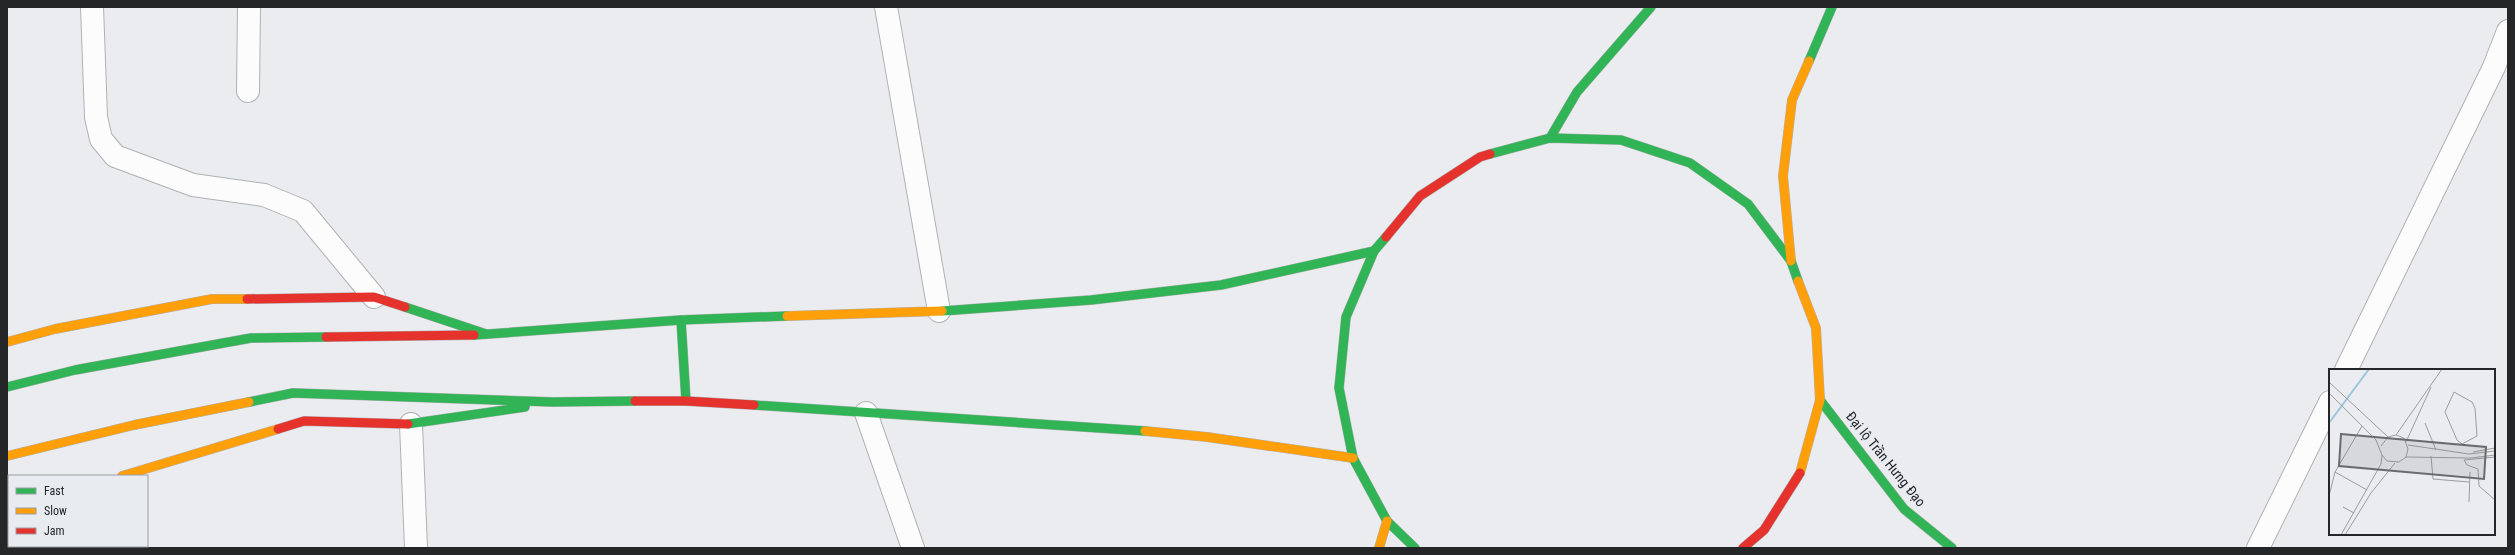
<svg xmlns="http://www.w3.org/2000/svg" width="2515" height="555" viewBox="0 0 2515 555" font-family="'Roboto Condensed',sans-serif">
<rect width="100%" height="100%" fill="#eaecef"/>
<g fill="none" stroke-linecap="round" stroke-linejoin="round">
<defs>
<g id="lane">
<path d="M92,7L96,117L101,139L115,156L193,185L264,195L303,211L374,297"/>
<path d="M886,7L939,311"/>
<path d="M248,91L249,7"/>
<path d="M866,413L913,548"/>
<path d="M411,424L416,548"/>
</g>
<g id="street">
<path d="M2346,370L2494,67L2508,31"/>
<path d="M2258,548L2330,402"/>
</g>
<g id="fast">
<path d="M1809,61L1832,7"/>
<path d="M1550,138L1577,92L1651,7"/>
<path d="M1490,154L1550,138L1621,140L1690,163L1748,204L1791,261L1798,281"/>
<path d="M1386,237L1374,251L1346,317L1339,388L1353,458L1387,521L1415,548"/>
<path d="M405,307L486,334"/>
<path d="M942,311L1091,300L1221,285L1374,251"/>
<path d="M681,320L686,401"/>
<path d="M474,335L681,320L787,316"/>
<path d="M7,387L75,370L251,338L326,337"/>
<path d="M1820,400L1904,509L1952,548"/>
<path d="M249,402L293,393L553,402L635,401"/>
<path d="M754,405L1145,431"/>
<path d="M408,424L525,407"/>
<path d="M7,508L9,507"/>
</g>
<g id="slow">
<path d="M1791,261L1783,176L1792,100L1809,61"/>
<path d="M1798,281L1816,328L1820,400L1800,473"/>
<path d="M787,316L942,311"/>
<path d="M7,342L55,329L212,299H247"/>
<path d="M1145,431L1207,437L1353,458"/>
<path d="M7,456L134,425L249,402"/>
<path d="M122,476L278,429"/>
<path d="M1379,548L1387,521"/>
</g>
<g id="jam">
<path d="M1386,237L1420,196L1480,157L1490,154"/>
<path d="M247,299L374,297L405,307"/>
<path d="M326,337L474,335"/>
<path d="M635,401H686L754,405"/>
<path d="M278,429L304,421L408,424"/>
<path d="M1743,548L1764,530L1800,473"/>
</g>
</defs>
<use href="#lane" stroke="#b0b1b3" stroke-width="24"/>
<use href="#street" stroke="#b0b1b3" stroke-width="24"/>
<use href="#fast" stroke="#b0b1b3" stroke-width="10"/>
<use href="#slow" stroke="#b0b1b3" stroke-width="10"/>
<use href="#jam" stroke="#b0b1b3" stroke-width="10"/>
<use href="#lane" stroke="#fcfcfd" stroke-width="22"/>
<use href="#street" stroke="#fcfcfd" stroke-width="22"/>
<use href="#fast" stroke="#30b455" stroke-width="9"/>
<use href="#slow" stroke="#ff9f0a" stroke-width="9"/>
<use href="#jam" stroke="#e5322d" stroke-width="9"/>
</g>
<g text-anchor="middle" stroke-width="3" stroke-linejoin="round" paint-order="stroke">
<g font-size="14" fill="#252628" stroke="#e8ecf1">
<text transform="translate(1886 459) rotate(51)" y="5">Đại lộ Trần Hưng Đạo</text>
</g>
</g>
<g transform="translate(2329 369)">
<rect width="166" height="166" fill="#eaecef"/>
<path fill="none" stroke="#9cc6dd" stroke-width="2" d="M0,54L40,0"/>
<path fill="none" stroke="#9b9d9f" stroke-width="1" d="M0,13L59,68M125,23L143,33L146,39L148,67L133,75L128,71L116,43ZM0,24L47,71L53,86L58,92L70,93L77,88L79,80L75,69L67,66L59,68L52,77M96,54L107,81M166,62V76M67,66L113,0M77,73L102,18M79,76L140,85L166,82M144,83L166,79M102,87L104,110L140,113M77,88L142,89L166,86M135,91L138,96L149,100L150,117L166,131M135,91L166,88M6,103L38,121M0,127L6,103L33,57M140,133L141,103M14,138L25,144M12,166L52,95L53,86M16,166L42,124L66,94"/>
<path fill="#6a6b6e" fill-opacity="0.15" stroke="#6a6b6e" stroke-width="2" d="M12,65L157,78L155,110L10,97Z"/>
<rect width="166" height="166" fill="none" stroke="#252628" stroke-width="2"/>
</g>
<rect width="2515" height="555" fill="none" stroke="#252628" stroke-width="16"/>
<rect x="8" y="475" width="140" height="72" fill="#e8ecf1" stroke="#9a9da1"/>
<rect x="16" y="488" width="20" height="6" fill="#30b455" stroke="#9a9da1"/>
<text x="44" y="495" font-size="12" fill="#252628">Fast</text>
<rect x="16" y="508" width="20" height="6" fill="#ff9f0a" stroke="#9a9da1"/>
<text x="44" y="515" font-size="12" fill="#252628">Slow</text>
<rect x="16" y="528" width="20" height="6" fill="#e5322d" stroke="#9a9da1"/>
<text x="44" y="535" font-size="12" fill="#252628">Jam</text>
</svg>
